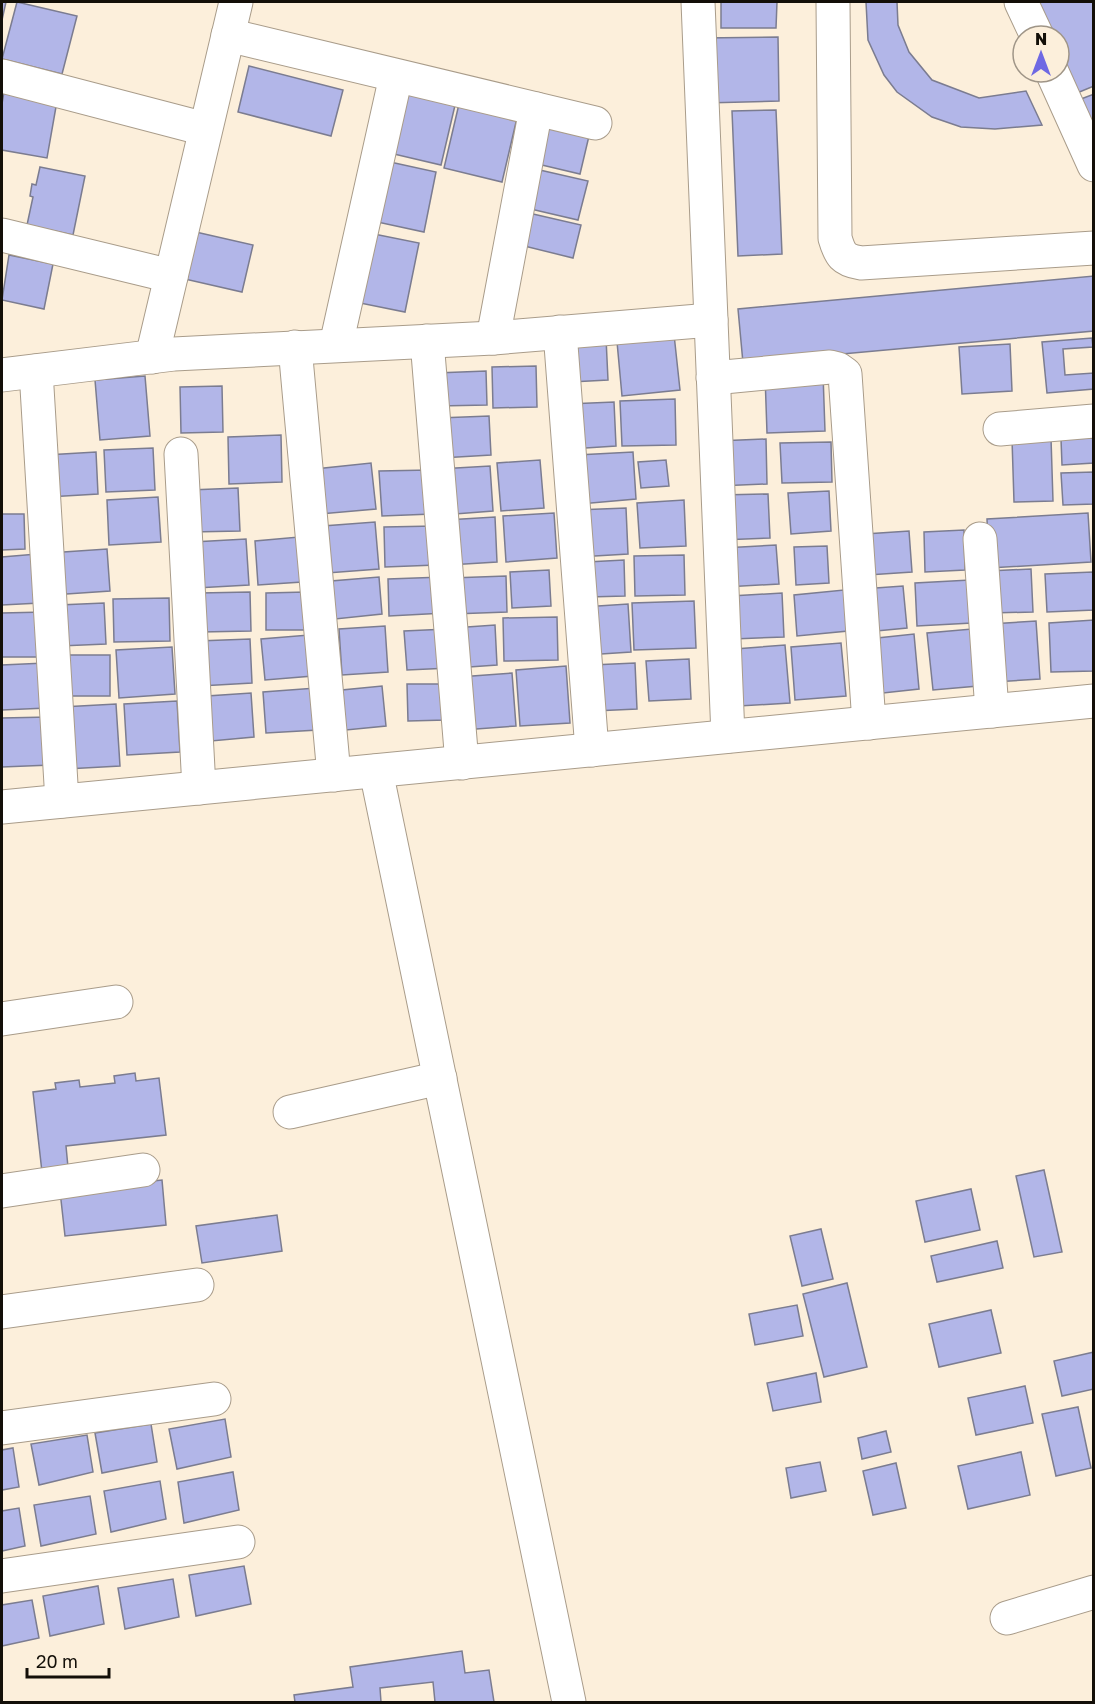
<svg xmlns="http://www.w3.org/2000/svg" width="1095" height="1704" viewBox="0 0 1095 1704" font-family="'Golos Text',sans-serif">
<rect width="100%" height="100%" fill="#fcefdb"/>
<g fill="#b2b6e8" stroke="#7b7c90" stroke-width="1.5">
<path d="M2,2H6L2,20Z"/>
<path d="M17,2L77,16L62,74L2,59Z"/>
<path d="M721,2H777L776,28H721Z"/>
<path d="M866,2H897L898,25L909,52L932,80L979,98L1026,91L1042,125L995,129L961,127L932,117L897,92L884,75L868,40Z"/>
<path d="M1035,2H1093L1094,86L1077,93L1059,54V36H1051Z"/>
<path d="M778,37L779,101L705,103L703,38Z"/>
<path d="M249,66L343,90L331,136L238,112Z"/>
<path d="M397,87L456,101L441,165L381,151Z"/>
<path d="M4,92L57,101L47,158L2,150V104Z"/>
<path d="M1094,94V126L1081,99Z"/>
<path d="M459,104L517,118L502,182L444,168Z"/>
<path d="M776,110L782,254L738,256L732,111Z"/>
<path d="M539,123L589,136L580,174L529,162Z"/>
<path d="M381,160L436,172L424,232L368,220Z"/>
<path d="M40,167L85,176L73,235L27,225L33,197L30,196L32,184L36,185Z"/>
<path d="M531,168L588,181L578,220L522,207Z"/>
<path d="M520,211L581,225L573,258L512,243Z"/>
<path d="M187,230L253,245L242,292L176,277Z"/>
<path d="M364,232L419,243L405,312L350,301Z"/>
<path d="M9,255L53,264L44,309L2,300Z"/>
<path d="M1094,276V331L743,363L738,309Z"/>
<path d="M673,325L680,390L622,396L616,331Z"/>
<path d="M606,338L608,380L571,382L569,341Z"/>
<path d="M1092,338L1093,347L1063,349L1065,375L1094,373V389L1047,393L1042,342Z"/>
<path d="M1010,344L1012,391L962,394L959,347Z"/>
<path d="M536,366L537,407L493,408L492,367Z"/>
<path d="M486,371L487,405L438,406L436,373Z"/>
<path d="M823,374L825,431L767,433L765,375Z"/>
<path d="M145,376L150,436L100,440L95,380Z"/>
<path d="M222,386L223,432L181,433L180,387Z"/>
<path d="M675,399L676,445L622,446L620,401Z"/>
<path d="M614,402L616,446L570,449L568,404Z"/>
<path d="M489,416L491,455L441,458L439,418Z"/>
<path d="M281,435L282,482L229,484L228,437Z"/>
<path d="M1051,438L1053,501L1014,502L1012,439Z"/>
<path d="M1094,438V463L1062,465L1061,439Z"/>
<path d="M766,439L767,484L718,486L717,441Z"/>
<path d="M831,442L832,482L782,483L780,443Z"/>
<path d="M153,448L155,490L106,492L104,450Z"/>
<path d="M96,452L98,494L48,497L46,455Z"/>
<path d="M633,452L636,499L580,504L577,455Z"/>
<path d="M540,460L544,508L501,511L497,463Z"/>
<path d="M666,460L669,486L641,488L638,462Z"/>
<path d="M371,463L376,509L320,514L315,469Z"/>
<path d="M490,466L493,511L442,515L439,469Z"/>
<path d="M430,470L432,514L382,516L379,471Z"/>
<path d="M1094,472V504L1063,505L1061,473Z"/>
<path d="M238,488L240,531L191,532L190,490Z"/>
<path d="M829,491L831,531L791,534L788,493Z"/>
<path d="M768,494L770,538L721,540L720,495Z"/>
<path d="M158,497L161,542L109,545L107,500Z"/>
<path d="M684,500L686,546L640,548L637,503Z"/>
<path d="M626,508L628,554L578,557L576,510Z"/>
<path d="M554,513L557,558L506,562L503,516Z"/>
<path d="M1088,513L1091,562L989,568L987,519Z"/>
<path d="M2,514H24L25,549L2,550Z"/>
<path d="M495,517L497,562L449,565L446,520Z"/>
<path d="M375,522L379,569L327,573L323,526Z"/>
<path d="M435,526L436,565L385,567L384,527Z"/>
<path d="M964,530L965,570L925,572L924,532Z"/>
<path d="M909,531L912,572L868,575L865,534Z"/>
<path d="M299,537L302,582L258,585L255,541Z"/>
<path d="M246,539L249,585L196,588L193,542Z"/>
<path d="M776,545L779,584L725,587L723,548Z"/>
<path d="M827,546L829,583L796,585L794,547Z"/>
<path d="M107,549L110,591L52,595L49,553Z"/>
<path d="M37,554L40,603L2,605V557Z"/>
<path d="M684,555L685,595L635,596L634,556Z"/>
<path d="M624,560L625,596L588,597L587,562Z"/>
<path d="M1031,569L1033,612L991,613L989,571Z"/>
<path d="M549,570L551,606L512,608L510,572Z"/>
<path d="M1093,572L1094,610L1047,612L1045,574Z"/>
<path d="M506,576L507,612L453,614L451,578Z"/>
<path d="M379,577L382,614L335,619L331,581Z"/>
<path d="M443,577L445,613L389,616L388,579Z"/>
<path d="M970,580L972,623L917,626L915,583Z"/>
<path d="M903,586L907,628L866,632L862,589Z"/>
<path d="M844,590L848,631L797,636L794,595Z"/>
<path d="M250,592L251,631L201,632L200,593Z"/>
<path d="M306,592L307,630H266V593Z"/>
<path d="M782,593L784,637L733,639L731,596Z"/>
<path d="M169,598L170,641L114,642L113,599Z"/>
<path d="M694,601L696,648L634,650L632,603Z"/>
<path d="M104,603L106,644L60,646L59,605Z"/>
<path d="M628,604L631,652L586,655L583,607Z"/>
<path d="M45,612V657H2V613Z"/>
<path d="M557,617L558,660L504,661L503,618Z"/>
<path d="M1094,620V671L1051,672L1049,623Z"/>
<path d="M1036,621L1040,679L994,682L990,624Z"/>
<path d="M495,625L497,665L455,668L453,628Z"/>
<path d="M385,626L388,672L342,675L339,629Z"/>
<path d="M447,629L450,668L407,670L404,631Z"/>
<path d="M972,629L978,686L933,690L927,633Z"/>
<path d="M914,634L919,689L874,694L868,639Z"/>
<path d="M309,635L313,676L265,680L261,639Z"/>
<path d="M250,639L252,683L200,686L198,641Z"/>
<path d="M841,643L846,696L795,700L791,647Z"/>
<path d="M785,645L790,703L739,706L735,649Z"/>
<path d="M172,647L175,694L119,698L116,650Z"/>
<rect x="59" y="655" width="51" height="41"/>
<path d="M689,659L691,699L649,701L646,661Z"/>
<path d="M45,663L47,708L2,710V665Z"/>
<path d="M635,663L637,709L594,711L592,665Z"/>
<path d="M566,666L570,723L520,726L516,670Z"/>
<path d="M512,673L516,726L463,730L459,677Z"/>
<path d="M407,684H446V720L408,721Z"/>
<path d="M382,686L386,726L346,730L342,690Z"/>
<path d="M316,688L318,730L266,733L263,692Z"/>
<path d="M251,693L254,737L211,741L207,696Z"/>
<path d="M177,701L180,752L127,755L124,704Z"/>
<path d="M116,704L120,766L66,769L62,707Z"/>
<path d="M49,717L51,765L2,767V718Z"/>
<path d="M135,1073L136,1081L159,1078L166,1135L66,1146L69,1178L43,1181L33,1092L56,1089L55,1083L79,1080L80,1087L115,1083L114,1076Z"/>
<path d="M1044,1170L1062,1252L1034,1257L1016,1176Z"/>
<path d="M162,1180L166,1225L65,1236L60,1191Z"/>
<path d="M971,1189L980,1230L925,1242L916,1201Z"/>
<path d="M277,1215L282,1251L202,1263L196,1226Z"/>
<path d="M821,1229L833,1279L802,1286L790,1236Z"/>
<path d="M997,1241L1003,1268L937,1282L931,1256Z"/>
<path d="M847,1283L867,1367L824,1377L803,1294Z"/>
<path d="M797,1305L803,1336L755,1345L749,1314Z"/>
<path d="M991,1310L1001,1353L939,1367L929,1324Z"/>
<path d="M1094,1352V1389L1062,1396L1054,1361Z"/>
<path d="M816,1373L821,1402L773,1411L767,1383Z"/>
<path d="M1025,1386L1033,1423L976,1435L968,1398Z"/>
<path d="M1078,1407L1091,1468L1056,1476L1042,1414Z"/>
<path d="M225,1419L231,1457L177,1469L169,1429Z"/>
<path d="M151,1424L157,1462L102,1473L95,1433Z"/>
<path d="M886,1431L891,1452L862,1459L858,1438Z"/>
<path d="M87,1435L93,1472L39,1485L31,1444Z"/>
<path d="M13,1448L19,1487L2,1490V1450Z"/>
<path d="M1021,1452L1030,1495L968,1509L958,1466Z"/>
<path d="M820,1462L826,1491L791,1498L786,1468Z"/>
<path d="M896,1463L906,1508L873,1515L863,1471Z"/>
<path d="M233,1472L239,1510L184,1523L178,1482Z"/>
<path d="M160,1481L166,1519L111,1532L104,1491Z"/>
<path d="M90,1496L96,1534L41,1546L34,1505Z"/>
<path d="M19,1508L25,1546L2,1551V1511Z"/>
<path d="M244,1566L251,1604L196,1616L189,1575Z"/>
<path d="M173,1579L179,1617L125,1629L118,1588Z"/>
<path d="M98,1586L104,1624L50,1636L43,1596Z"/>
<path d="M32,1600L39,1638L2,1646V1605Z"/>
<path d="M462,1651L465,1673L489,1670L494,1702H435L433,1682L380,1688L381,1702H295L294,1695L353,1687L350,1667Z"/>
</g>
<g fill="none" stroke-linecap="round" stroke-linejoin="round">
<defs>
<g id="minor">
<path d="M698,2L728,736"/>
<path d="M833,2L835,238C840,255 843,260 861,263L1094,248"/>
<path d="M1021,2L1037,36"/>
<path d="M228,35L595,123"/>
<path d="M1052,72L1094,165"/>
<path d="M2,76L205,129"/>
<path d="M2,235L171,276"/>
<path d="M560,332L592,750"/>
<path d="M493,338L536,109"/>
<path d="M427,341L462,763"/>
<path d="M336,345L396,76"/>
<path d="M295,347L334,775"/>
<path d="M152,357L236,2"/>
<path d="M36,371L62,801"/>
<path d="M2,375L174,354L493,338L711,320"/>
<path d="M713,378L830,367L838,369L845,374L869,723"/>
<path d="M1000,429L1094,421"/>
<path d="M181,454L199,788"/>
<path d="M980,539L992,711"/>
<path d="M376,771L569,1702"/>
<path d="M2,807L1094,701"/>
<path d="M2,1019L116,1002"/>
<path d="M290,1112L440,1078"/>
<path d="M2,1191L143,1170"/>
<path d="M2,1312L197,1285"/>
<path d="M2,1428L214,1399"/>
<path d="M2,1576L238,1542"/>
<path d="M1007,1618L1094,1592"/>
</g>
</defs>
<use href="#minor" stroke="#a99c8a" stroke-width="35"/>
<use href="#minor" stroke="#fff" stroke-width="33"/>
</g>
<rect width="1095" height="1704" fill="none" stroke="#130f08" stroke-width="6"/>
<g transform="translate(1041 54)"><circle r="28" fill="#fcefdb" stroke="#9f9587" stroke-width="1.5"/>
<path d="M0-4.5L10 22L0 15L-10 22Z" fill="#6f69e3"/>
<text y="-9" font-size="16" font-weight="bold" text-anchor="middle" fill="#130f08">N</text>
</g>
<path d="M27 1668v9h82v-9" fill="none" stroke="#130f08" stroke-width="3"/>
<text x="36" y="1668" font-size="18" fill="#130f08" stroke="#fcefdb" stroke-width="4.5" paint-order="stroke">20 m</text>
</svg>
